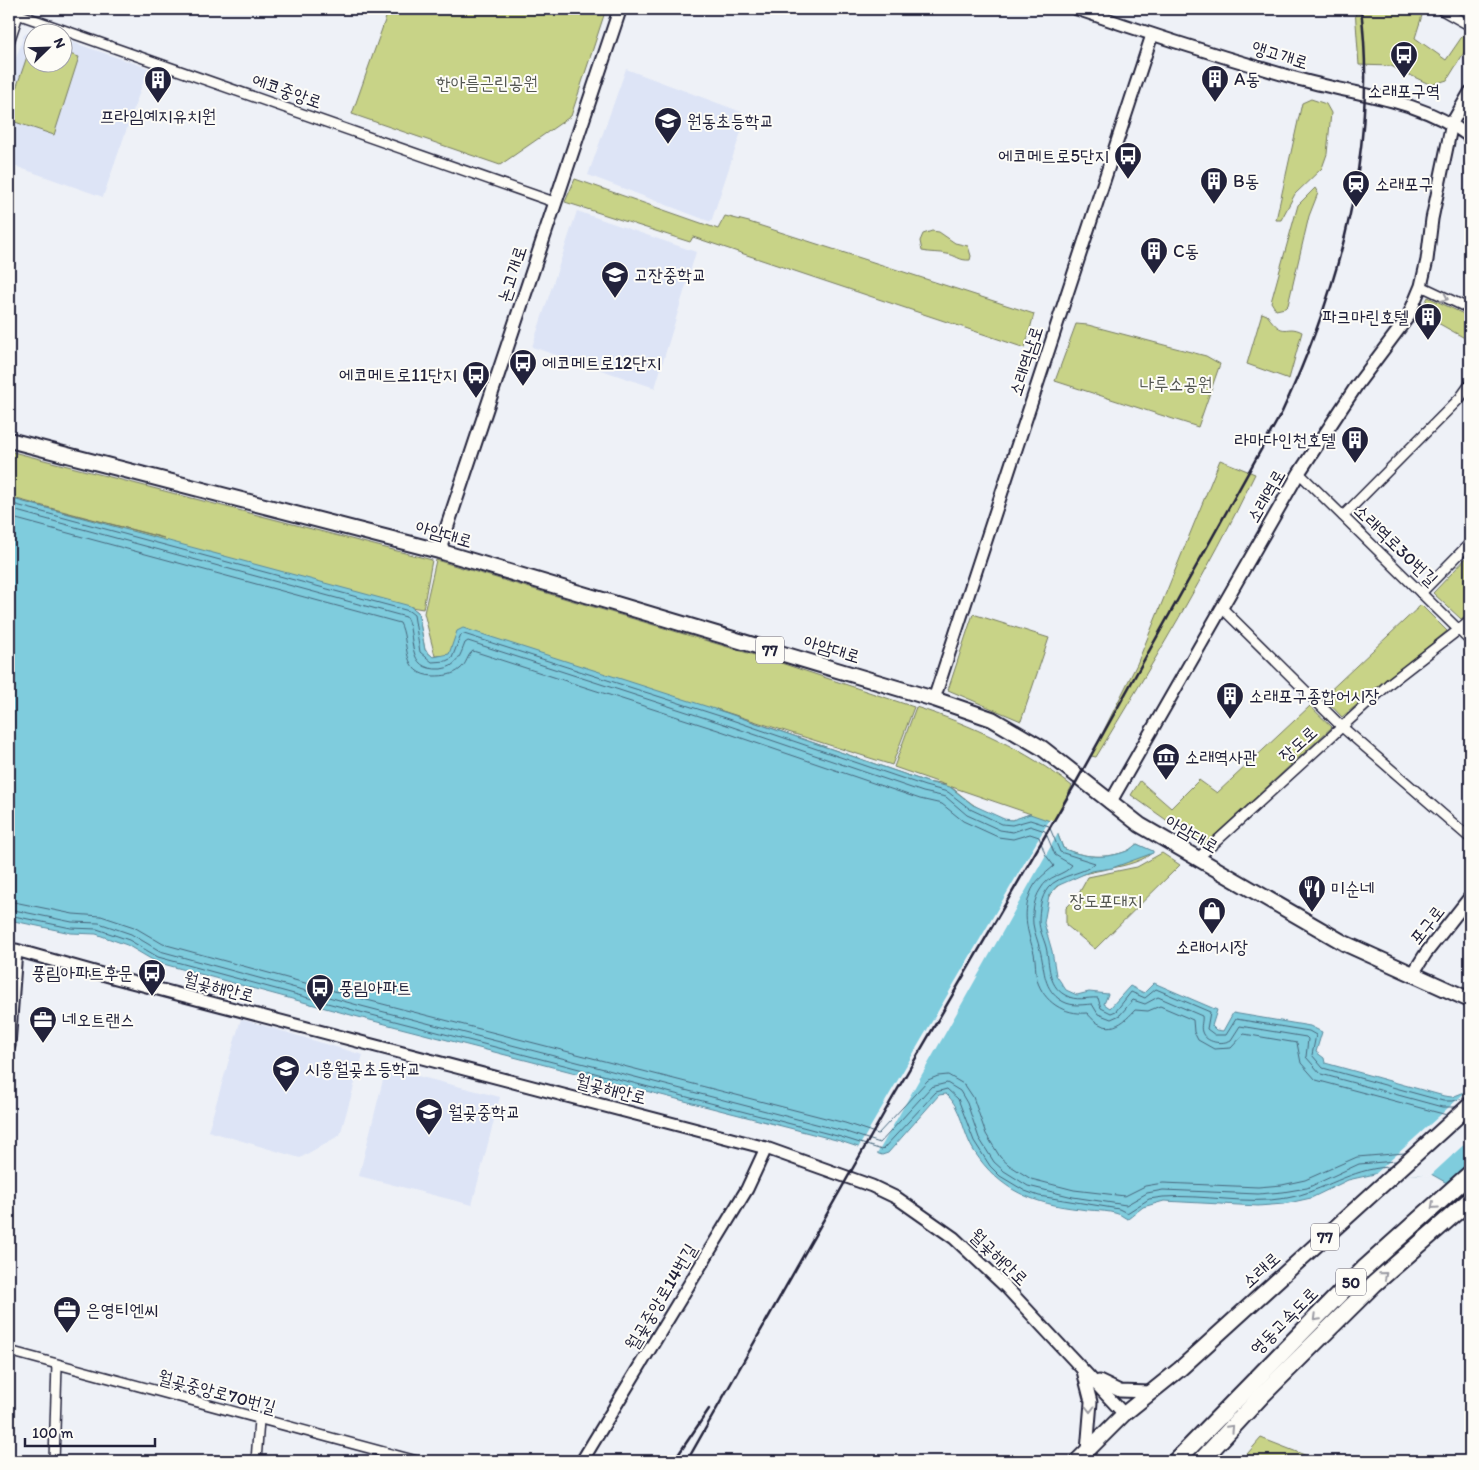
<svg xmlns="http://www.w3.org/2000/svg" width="1479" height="1470" viewBox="0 0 1479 1470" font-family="Itim,'Poor Story',sans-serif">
<rect width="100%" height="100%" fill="#eef1f7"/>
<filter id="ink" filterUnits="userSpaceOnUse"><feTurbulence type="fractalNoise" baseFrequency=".02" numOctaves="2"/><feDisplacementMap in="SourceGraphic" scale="10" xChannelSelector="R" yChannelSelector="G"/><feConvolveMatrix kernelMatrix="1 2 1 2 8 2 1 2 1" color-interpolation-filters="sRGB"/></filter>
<g filter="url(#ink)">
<g fill="#dde4f6">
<path d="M35,29L44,32H32V62H62L63,39L148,68L103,197L9,164V78L24,35Z"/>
<path d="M626,69L747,114L711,222L588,175Z"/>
<path d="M577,211L696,252L655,388L532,347Z"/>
<path d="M241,1019L363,1055L340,1135L300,1158L208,1131Z"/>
<path d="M386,1068L500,1097L472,1205L359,1176Z"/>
</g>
<g fill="#c8d387" stroke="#757a61" fill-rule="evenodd">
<path d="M389,9H606L571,116L500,165L352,114Z"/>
<path d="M1355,9H1424L1415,38L1446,60L1470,25V43L1447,80L1431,85L1391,66L1359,65Z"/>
<path d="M32,42V62H62L63,52L79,57L54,135L9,120V109Z"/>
<path d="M1311,99L1326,104L1331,113L1327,154L1322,168L1295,194L1281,220H1276L1302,103Z"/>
<path d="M575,179L718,229L725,216L749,222L1034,314L1025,348L705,241L693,237L690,242L565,202Z"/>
<path d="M1315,188L1318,193L1309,216L1288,305L1285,308L1276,310L1271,302L1298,205Z"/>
<path d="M932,231L939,232L955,243L968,246L971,256L970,260C959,261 956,255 947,254C938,252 930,253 922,251L920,241L923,234Z"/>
<path d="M1428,297L1470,317V341L1420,313Z"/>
<path d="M1262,313L1267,315C1285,340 1285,323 1302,332L1289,379L1247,364Z"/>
<path d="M1076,324L1088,325L1206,356L1220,364L1198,427L1055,381Z"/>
<path d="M9,451L432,560L423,609L411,607L418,612L425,650L433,657L448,655L435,656L424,613L436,560L781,663L914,707L892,765L716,709L927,782L946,785L894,767L916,707C972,725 1026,750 1072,786L1053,822L1063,848C1083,858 1107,859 1127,851C1132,849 1133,846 1137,844L1153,852C1127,876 1063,863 1047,900L9,498L164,538L9,497ZM951,787H952L1031,814C1024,815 1016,821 1009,820C989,820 966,799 951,787Z"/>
<path d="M1220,460L1255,474C1208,572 1152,665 1096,757L1091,756L1137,664Z"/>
<path d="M1470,554V611L1461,619L1433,593Z"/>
<path d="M1421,605L1447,631L1342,717L1323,697Z"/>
<path d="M973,614L1049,638L1021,721L948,690Z"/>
<path d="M1310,706L1332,727L1203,846L1131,795L1140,781L1171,808L1199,780L1217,793Z"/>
<path d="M1162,853L1180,865L1095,949L1066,925V908L1077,897L1088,877L1137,867Z"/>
<path d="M1261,1438L1320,1461H1241Z"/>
</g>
<path fill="#7fccdd" stroke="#5a889c" d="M9,498L410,606L418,612L425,650L433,657L449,654L457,631L463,628L727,713L927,782L950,787L973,805L1004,819L1012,820L1030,814L1053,822L1063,848C1083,858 1107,859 1127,851C1132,849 1133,846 1137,844L1153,851V853L1112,868L1091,871L1057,886L1049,895L1044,923L1052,951L1056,975L1066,990L1077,995L1089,992L1108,994L1104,1004L1110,1008L1130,986L1144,993L1154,983L1217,1010L1212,1026L1216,1030L1223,1031L1233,1013L1310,1026L1322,1032L1316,1052L1324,1058L1325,1063L1444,1096L1452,1097L1470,1090V1196L1431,1174L1379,1173L1348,1180L1311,1198L1284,1204L1258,1206L1164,1201L1143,1207L1128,1219C1124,1218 1122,1215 1118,1214C1107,1210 1092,1211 1080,1209C1034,1204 1000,1191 974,1151C963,1134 961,1106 946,1094L939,1095L888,1153L882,1155L840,1141L362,1018L156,962L127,945L96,934L71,933L9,920Z"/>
<g fill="#eef1f7">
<path d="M1050,819L1057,823L1060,830L876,1156L857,1150Z"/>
<path d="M1470,1088V1139L1430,1176L1417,1174L1373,1176Z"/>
</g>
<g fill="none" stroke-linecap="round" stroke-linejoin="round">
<g stroke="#47667c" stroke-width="1">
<path d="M9,503L409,611L414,615L420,652L432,662L446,661L452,658L461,635L464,634L726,718L925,786L948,792L970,809L1002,824L1012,825L1030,820L1049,826L1060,852L1095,863C1086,874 1059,874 1048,888C1041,897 1039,910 1039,921C1039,930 1044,939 1046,947C1050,964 1047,985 1065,995C1077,1002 1086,997 1098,998L1101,1008L1111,1013L1116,1011L1131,992L1145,998L1156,989L1210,1012L1207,1029L1215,1035H1226L1236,1019L1309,1031L1316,1035L1312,1055L1323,1068L1443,1101H1453L1470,1096"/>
<path d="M9,509L406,617C417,636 404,671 441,669C457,667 460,656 465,643L468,641L724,724L923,792L946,797L967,815L1000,830L1013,832L1030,826L1045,831L1055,855L1072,865C1065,876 1048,874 1040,890C1034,899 1032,913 1033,924C1034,932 1038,941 1040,950C1045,968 1042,986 1059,999C1070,1007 1079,1005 1092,1004L1098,1014L1111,1019L1120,1015L1133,1000L1145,1004L1158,997L1202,1016C1203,1021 1200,1026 1202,1032C1206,1043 1222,1045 1231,1040L1240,1026L1306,1037L1308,1039L1306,1057L1321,1074L1442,1107H1455"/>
<path d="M9,517L400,623C410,642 400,675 434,676C444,676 453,675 460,669C467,664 467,655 473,651L721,731L920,799L942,804L963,821L998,837L1013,839L1030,834L1039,837L1045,854L1054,866C1044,875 1035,880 1030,894C1022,916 1028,932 1034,953C1036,962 1035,971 1037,980C1044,1002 1064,1015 1087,1013C1105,1035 1119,1028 1135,1010L1148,1011L1160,1006L1193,1020L1194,1032L1198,1040L1214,1049L1231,1048L1244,1034L1297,1043L1301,1063L1316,1080L1447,1115"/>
<path d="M9,901L73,914L101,916L134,927L163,944L367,1000L845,1123L878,1134L928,1080L938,1076L948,1075L965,1085L973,1097L986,1134L1000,1157L1009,1165L1031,1179L1074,1190L1125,1196L1145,1186L1163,1183L1258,1187L1282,1185L1305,1180L1357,1157L1405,1153"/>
<path d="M9,909L72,922L99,923L131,934L160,951L365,1007L843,1131L880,1143L931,1087L947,1083L960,1091L967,1103L979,1138L994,1162L1004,1171L1028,1186L1073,1197L1126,1205L1147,1193L1163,1190L1258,1194L1283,1192L1307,1188L1359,1164L1396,1161"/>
<path d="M9,915L71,928L97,929L129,940L158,957L364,1013L841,1137L882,1150L936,1092L947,1089L958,1099L974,1141L990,1166L1000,1176L1025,1191L1039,1196L1119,1209L1127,1213L1149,1199L1163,1197C1204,1194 1246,1205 1287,1198C1325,1191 1349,1169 1389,1167"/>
</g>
<defs>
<g id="minor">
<path d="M1440,9L1467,24L1470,18"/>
<path d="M9,11L554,202"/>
<path d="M9,42L20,9"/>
<path d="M1421,286L1470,309"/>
<path d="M1299,473L1470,641"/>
<path d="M1343,516L1460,398L1470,384"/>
<path d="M1421,593L1470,543"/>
<path d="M1222,608L1341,726L1470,838"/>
<path d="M1198,858L1390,683L1470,621"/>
<path d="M9,1351L417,1461"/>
<path d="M54,1461L57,1365"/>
<path d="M256,1461L259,1420"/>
</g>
<g id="tertiary">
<path d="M1077,9C1149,34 1222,57 1295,78C1356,96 1418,97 1470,137"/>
<path d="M934,699L1152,35"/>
<path d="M1110,803L1299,473L1357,385L1408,317L1421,286L1427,260L1432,219L1452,123L1470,92"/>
<path d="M1412,975L1426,953L1470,897"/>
<path d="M9,1046L16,950L116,978L766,1148L872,1186L897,1198L954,1238L1006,1287L1124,1414"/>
<path d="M1083,1371L1091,1402L1087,1451"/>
<path d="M1099,1381L1120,1391L1150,1392"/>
<path d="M582,1461L747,1189L766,1148"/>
</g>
<path id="secondary" d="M439,551L620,9"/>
<g id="primary">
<path d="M9,440L439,551L934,699L992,719L1042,748L1140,825L1344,943L1470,1000"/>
<path d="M1077,1461L1124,1414L1180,1369L1470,1105"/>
</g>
<g id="motorway">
<path d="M1176,1461L1364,1269L1470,1174"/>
<path d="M1201,1461L1262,1395L1374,1284L1470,1200"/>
</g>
</defs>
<use href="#minor" stroke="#22223b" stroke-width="12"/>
<use href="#tertiary" stroke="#22223b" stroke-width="15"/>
<use href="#secondary" stroke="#22223b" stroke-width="16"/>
<use href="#primary" stroke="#22223b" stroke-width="18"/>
<use href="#motorway" stroke="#22223b" stroke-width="20"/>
<use href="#minor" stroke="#fdfcf7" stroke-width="9"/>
<use href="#tertiary" stroke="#fdfcf7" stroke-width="11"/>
<use href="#secondary" stroke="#fdfcf7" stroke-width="12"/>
<use href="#primary" stroke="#fdfcf7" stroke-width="14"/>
<use href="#motorway" stroke="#fdfcf7" stroke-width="16"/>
<g stroke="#22223b" stroke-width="2.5">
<path d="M674,1461L709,1409"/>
<path d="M687,1461L892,1099L1074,786L1282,412C1340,287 1378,148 1361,9"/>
</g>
</g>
<defs><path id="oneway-chevron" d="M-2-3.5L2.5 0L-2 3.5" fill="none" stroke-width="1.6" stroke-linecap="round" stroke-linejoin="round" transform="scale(1.25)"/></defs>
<g stroke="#9a9aa2">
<use href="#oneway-chevron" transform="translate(1445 298) rotate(25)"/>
<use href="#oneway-chevron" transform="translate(1434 1206) rotate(138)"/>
<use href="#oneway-chevron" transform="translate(1384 1275) rotate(-41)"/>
<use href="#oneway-chevron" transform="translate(1316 1318) rotate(135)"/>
<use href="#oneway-chevron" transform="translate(1090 1409) rotate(90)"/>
<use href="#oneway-chevron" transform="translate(1231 1428) rotate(-47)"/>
</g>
</g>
<defs>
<symbol id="bus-pin" viewBox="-11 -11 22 30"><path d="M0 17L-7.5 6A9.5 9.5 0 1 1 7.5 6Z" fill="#22223b" stroke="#fdfcf7"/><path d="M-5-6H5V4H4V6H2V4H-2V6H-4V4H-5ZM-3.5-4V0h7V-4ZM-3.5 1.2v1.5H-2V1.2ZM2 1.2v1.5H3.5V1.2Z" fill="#fff"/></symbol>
<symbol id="building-pin" viewBox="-11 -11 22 30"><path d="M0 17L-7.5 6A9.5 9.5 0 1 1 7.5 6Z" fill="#22223b" stroke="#fdfcf7"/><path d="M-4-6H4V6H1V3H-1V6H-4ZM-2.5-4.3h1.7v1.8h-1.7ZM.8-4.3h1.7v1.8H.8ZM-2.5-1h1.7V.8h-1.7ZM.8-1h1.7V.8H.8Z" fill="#fff"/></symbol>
<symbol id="school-pin" viewBox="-11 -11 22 30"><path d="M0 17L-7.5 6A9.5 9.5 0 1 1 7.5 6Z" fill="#22223b" stroke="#fdfcf7"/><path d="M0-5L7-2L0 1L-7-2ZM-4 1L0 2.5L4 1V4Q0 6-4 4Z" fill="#fff"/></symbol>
<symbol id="station-pin" viewBox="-11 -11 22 30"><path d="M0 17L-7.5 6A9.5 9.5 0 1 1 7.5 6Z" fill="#22223b" stroke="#fdfcf7"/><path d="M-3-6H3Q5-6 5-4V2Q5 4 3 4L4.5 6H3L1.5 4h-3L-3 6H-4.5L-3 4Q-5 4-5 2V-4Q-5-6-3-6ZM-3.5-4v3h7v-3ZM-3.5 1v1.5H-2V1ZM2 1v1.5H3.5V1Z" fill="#fff"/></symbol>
<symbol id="museum-pin" viewBox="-11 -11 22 30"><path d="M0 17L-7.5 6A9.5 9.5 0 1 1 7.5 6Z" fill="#22223b" stroke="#fdfcf7"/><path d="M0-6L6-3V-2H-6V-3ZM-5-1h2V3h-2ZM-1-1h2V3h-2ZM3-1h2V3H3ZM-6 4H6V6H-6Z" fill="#fff"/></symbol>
<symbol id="restaurant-pin" viewBox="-11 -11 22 30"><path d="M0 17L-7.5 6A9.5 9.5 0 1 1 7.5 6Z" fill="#22223b" stroke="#fdfcf7"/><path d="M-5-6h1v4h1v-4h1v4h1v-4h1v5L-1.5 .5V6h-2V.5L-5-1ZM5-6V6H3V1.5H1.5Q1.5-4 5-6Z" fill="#fff"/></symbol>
<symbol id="shop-pin" viewBox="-11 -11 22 30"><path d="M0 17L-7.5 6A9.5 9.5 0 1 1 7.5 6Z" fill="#22223b" stroke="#fdfcf7"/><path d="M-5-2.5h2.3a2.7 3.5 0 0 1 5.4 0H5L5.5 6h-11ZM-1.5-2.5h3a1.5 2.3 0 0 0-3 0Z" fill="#fff"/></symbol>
<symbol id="office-pin" viewBox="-11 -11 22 30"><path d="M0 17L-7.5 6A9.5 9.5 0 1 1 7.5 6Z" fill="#22223b" stroke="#fdfcf7"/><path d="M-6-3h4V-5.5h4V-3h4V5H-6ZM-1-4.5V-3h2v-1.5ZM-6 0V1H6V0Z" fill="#fff"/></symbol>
</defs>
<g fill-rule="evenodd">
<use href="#bus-pin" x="1388" y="39" width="32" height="43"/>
<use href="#building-pin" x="1199" y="63" width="32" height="43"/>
<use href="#building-pin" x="142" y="64" width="32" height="43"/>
<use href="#school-pin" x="652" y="105" width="32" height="43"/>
<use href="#bus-pin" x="1112" y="140" width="32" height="43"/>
<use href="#building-pin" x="1198" y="165" width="32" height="43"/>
<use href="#station-pin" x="1340" y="168" width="32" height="43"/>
<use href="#building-pin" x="1138" y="235" width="32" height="43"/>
<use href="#school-pin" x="599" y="259" width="32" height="43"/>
<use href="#building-pin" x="1412" y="301" width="32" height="43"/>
<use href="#bus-pin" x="507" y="347" width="32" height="43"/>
<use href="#bus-pin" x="460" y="359" width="32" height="43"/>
<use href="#building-pin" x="1339" y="424" width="32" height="43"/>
<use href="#building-pin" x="1214" y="680" width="32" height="43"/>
<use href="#museum-pin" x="1150" y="741" width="32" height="43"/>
<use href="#restaurant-pin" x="1296" y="873" width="32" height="43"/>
<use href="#shop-pin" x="1196" y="895" width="32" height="43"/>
<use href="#bus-pin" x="136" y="957" width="32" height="43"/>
<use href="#bus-pin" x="304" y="972" width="32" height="43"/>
<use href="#office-pin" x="27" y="1004" width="32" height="43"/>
<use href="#school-pin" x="270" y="1053" width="32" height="43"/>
<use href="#school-pin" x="413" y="1096" width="32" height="43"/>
<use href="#office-pin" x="51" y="1294" width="32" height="43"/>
</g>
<g text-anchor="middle" stroke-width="4" stroke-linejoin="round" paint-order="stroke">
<g fill="#fdfcf7" stroke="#646373" stroke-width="1">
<rect x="756" y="636.5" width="28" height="27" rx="4"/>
<rect x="1311" y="1223.5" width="28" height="27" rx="4"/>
<rect x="1336" y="1268.5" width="30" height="27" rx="4"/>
</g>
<g font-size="16" font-weight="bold" fill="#22223b">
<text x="770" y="656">77</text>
<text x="1325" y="1243">77</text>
<text x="1351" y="1288">50</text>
</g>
<g font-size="18" fill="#22223b" stroke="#fdfcf7">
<text transform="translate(1280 55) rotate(17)" y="6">앵고개로</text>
<text transform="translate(287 91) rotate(19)" y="6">에코중앙로</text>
<text transform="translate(512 274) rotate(-72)" y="6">논고개로</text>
<text transform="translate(1026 361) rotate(-72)" y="6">소래역남로</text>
<text transform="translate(1266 496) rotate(-60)" y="6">소래역로</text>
<text transform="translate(444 534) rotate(16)" y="6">아암대로</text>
<text transform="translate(1396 545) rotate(44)" y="6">소래역로30번길</text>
<text transform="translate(832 649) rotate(17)" y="6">아암대로</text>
<text transform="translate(1298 744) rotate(-42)" y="6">장도로</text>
<text transform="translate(1192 834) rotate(30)" y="6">아암대로</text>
<text transform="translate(1427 925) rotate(-52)" y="6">포구로</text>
<text transform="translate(219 987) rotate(15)" y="6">월곶해안로</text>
<text transform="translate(611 1089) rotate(15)" y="6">월곶해안로</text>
<text transform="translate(999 1257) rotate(44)" y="6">월곶해안로</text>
<text transform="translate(1261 1270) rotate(-42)" y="6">소래로</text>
<text transform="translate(661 1297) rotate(-59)" y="6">월곶중앙로14번길</text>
<text transform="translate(1284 1321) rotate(-45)" y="6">영동고속도로</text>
<text transform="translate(217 1392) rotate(15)" y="6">월곶중앙로70번길</text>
</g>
<g font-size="18" fill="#22223b" stroke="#fdfcf7" text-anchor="start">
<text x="1234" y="85">A동</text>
<text x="1404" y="97" text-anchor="middle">소래포구역</text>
<text x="158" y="122" text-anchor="middle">프라임예지유치원</text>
<text x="687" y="127">원동초등학교</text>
<text x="1109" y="162" text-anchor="end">에코메트로5단지</text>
<text x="1233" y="187">B동</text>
<text x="1375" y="190">소래포구</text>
<text x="1173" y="257">C동</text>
<text x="634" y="281">고잔중학교</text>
<text x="1409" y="323" text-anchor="end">파크마린호텔</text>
<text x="542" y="369">에코메트로12단지</text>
<text x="457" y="381" text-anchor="end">에코메트로11단지</text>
<text x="1336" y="446" text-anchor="end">라마다인천호텔</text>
<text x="1249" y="702">소래포구종합어시장</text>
<text x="1185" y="763">소래역사관</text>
<text x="1331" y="895">미순네</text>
<text x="1212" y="953" text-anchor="middle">소래어시장</text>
<text x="133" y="979" text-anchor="end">풍림아파트후문</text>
<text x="339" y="994">풍림아파트</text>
<text x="62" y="1026">네오트랜스</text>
<text x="305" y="1075">시흥월곶초등학교</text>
<text x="448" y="1118">월곶중학교</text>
<text x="86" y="1316">은영티엔씨</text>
</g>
<g font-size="18" fill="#545752" stroke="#fdfcf7">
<text x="487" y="89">한아름근린공원</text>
<text x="1176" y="390">나루소공원</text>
<text x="1106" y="907">장도포대지</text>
</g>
</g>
<rect width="1479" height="1470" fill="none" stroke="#fdfcf7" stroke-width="30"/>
<rect x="15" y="15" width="1449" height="1440" fill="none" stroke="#22223b" stroke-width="2" filter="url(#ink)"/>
<g transform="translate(48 48) rotate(67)"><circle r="24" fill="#fdfcf7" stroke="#a5a5ac"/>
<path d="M0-4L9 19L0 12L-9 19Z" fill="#22223b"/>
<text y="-8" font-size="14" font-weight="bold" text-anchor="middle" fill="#22223b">N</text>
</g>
<path d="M25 1438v8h130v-8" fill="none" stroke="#22223b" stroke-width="2.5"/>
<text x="32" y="1438" font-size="15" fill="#22223b" stroke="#fdfcf7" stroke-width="4" paint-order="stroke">100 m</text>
</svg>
